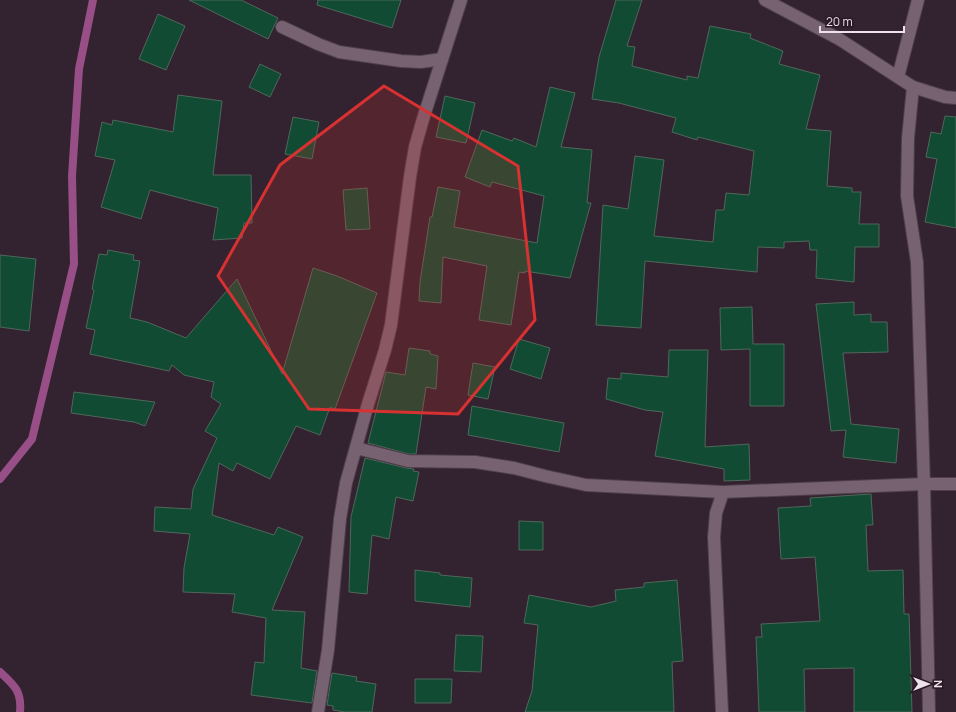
<svg xmlns="http://www.w3.org/2000/svg" width="956" height="712" viewBox="0 0 956 712" font-family="Manrope,sans-serif">
<rect width="100%" height="100%" fill="#33222f"/>
<g fill="none" stroke-linecap="round" stroke-linejoin="round">
<g stroke="#984f87" stroke-width="8">
<path d="M0,479L32,439L74,264L72,176L79,69L93,0"/>
<path d="M0,672C14,685 22,691 20,712"/>
</g>
</g>
<g fill="#114b33" stroke="#50675b">
<path d="M189,0H241L278,18L268,39Z"/>
<path d="M318,0H401L392,28L317,5Z"/>
<path d="M616,0H642L627,46L635,47L632,66L687,80V76L698,78L710,26L751,34L750,38L783,51L779,64L820,75L806,129L831,131L827,186L852,188V192H861L859,224H879V247H855L854,282L816,278L817,250H810L809,241L784,242V248L758,247L757,272L645,261L641,328L596,325L603,205L628,209L635,156L664,160L654,236L713,242L716,210H724L726,193L749,195L754,151L698,137L697,140L672,132L676,118L619,103L592,99L599,57Z"/>
<path d="M158,14L185,26L166,70L139,59Z"/>
<path d="M260,64L281,74L270,97L249,87Z"/>
<path d="M550,87L575,93L561,147L592,150L587,203H591L570,278L525,271V273L519,272L511,325L479,320L487,266L443,257L441,303L419,301L420,282L430,217H432L438,187L460,191L454,227L537,243L544,196L492,182L490,187L465,177L482,130L512,141L514,138L536,147Z"/>
<path d="M178,95L222,101L213,175H251L252,223H244L242,238L213,240L218,208L150,190L141,219L101,207L115,160L95,156L102,122L112,125L113,120L173,132Z"/>
<path d="M445,96L475,103L466,143L436,137Z"/>
<path d="M945,116L956,117V228L925,222L937,159L926,157L931,132L941,134Z"/>
<path d="M293,117L319,122L312,159L285,154Z"/>
<path d="M367,188L370,229L346,230L343,190Z"/>
<path d="M108,250L134,255L133,260L140,261L130,318L147,322L186,338L237,279L282,374L313,268L337,276L377,293L335,409L330,407L320,435L296,426L270,479L237,463L233,471L219,463L212,515L274,535L278,527L303,537L272,610L305,612L301,668L317,671L312,703L251,695L255,662L264,663L266,618L232,612L235,594L183,592L184,568L190,534L154,531L155,507L191,509L193,489L217,438L205,431L221,404L211,397L214,382L184,375L172,365L169,371L90,354L95,330L86,328L94,290L92,289L99,254L107,255Z"/>
<path d="M0,255L36,259L29,331L0,327Z"/>
<path d="M854,302V315L871,314V322H887L888,352L843,353L851,424L899,429L896,463L843,457L846,430L831,431L816,304Z"/>
<path d="M752,307L753,344H784V406H750V349L721,350L720,308Z"/>
<path d="M519,339L550,348L541,379L510,369Z"/>
<path d="M409,348L430,351V354L438,356L436,389L426,387L416,454H409L368,443L386,372L405,375Z"/>
<path d="M669,350H708L705,447L749,444L750,480L724,481V469L655,456L663,412L645,410L606,399L608,378L621,379V373L668,377Z"/>
<path d="M473,363L495,367L488,399L468,395Z"/>
<path d="M74,392L155,402L145,426L134,422L71,413Z"/>
<path d="M472,406L564,423L559,452L468,435Z"/>
<path d="M365,458L406,468L414,469L413,471L419,472L413,501L396,497L389,539L372,535L367,594L349,592L351,517Z"/>
<path d="M871,494L873,525H866L868,571L903,570L904,614H909L912,712H854V668L804,669L805,712H759L756,637H762L761,624L820,621L815,557L781,559L778,508L811,506L810,498Z"/>
<path d="M519,521L543,522V550H519Z"/>
<path d="M415,570L440,573V575L472,578L470,607L415,601Z"/>
<path d="M677,580L683,661L672,662L674,712H525L532,691L538,625L524,623L529,595L591,607L616,601L615,590L644,587V583Z"/>
<path d="M456,635L483,636L481,672L454,671Z"/>
<path d="M332,673L357,677L356,681L376,684L372,712H345L333,710V706L327,705Z"/>
<path d="M415,679H452L451,703H415Z"/>
</g>
<g fill="none" stroke-linecap="round" stroke-linejoin="round">
<defs>
<path id="lane" d="M282,27L318,44L339,52L401,61L421,62L442,59"/>
<g id="street">
<path d="M765,0L839,39L913,87L945,97L956,98"/>
<path d="M898,77L918,0"/>
<path d="M913,87L908,138L907,196L917,262L924,484L929,712"/>
<path d="M356,448L408,461L475,462L514,468L545,476L586,485L723,492L924,484H956"/>
<path d="M318,712L328,650L340,519L346,483L368,404L385,350L391,325L410,177L415,147L423,119L461,0"/>
<path d="M722,712L714,537L716,513L723,492"/>
</g>
</defs>
<use href="#lane" stroke="#4e3f4a" stroke-width="14"/>
<use href="#street" stroke="#4e3f4a" stroke-width="14"/>
<use href="#lane" stroke="#776271" stroke-width="12"/>
<use href="#street" stroke="#776271" stroke-width="12"/>
</g>
<path fill="#d73132" fill-opacity="0.2" stroke="#d73132" stroke-width="3" stroke-linejoin="round" d="M384,86L518,166L535,320L458,414L309,409L218,276L280,165Z"/>
<g transform="translate(928 684) rotate(90)" stroke="#291925" stroke-width="3" paint-order="stroke">
<path d="M0-3L7 15L0 10L-7 15Z" fill="#eee2ea"/>
<text y="-6" font-size="11" font-weight="bold" text-anchor="middle" fill="#eee2ea">N</text>
</g>
<path d="M820 26v6h84v-6" fill="none" stroke="#eee2ea" stroke-width="2"/>
<text x="826" y="26" font-size="12" fill="#eee2ea" stroke="#291925" stroke-width="3" paint-order="stroke">20 m</text>
</svg>
